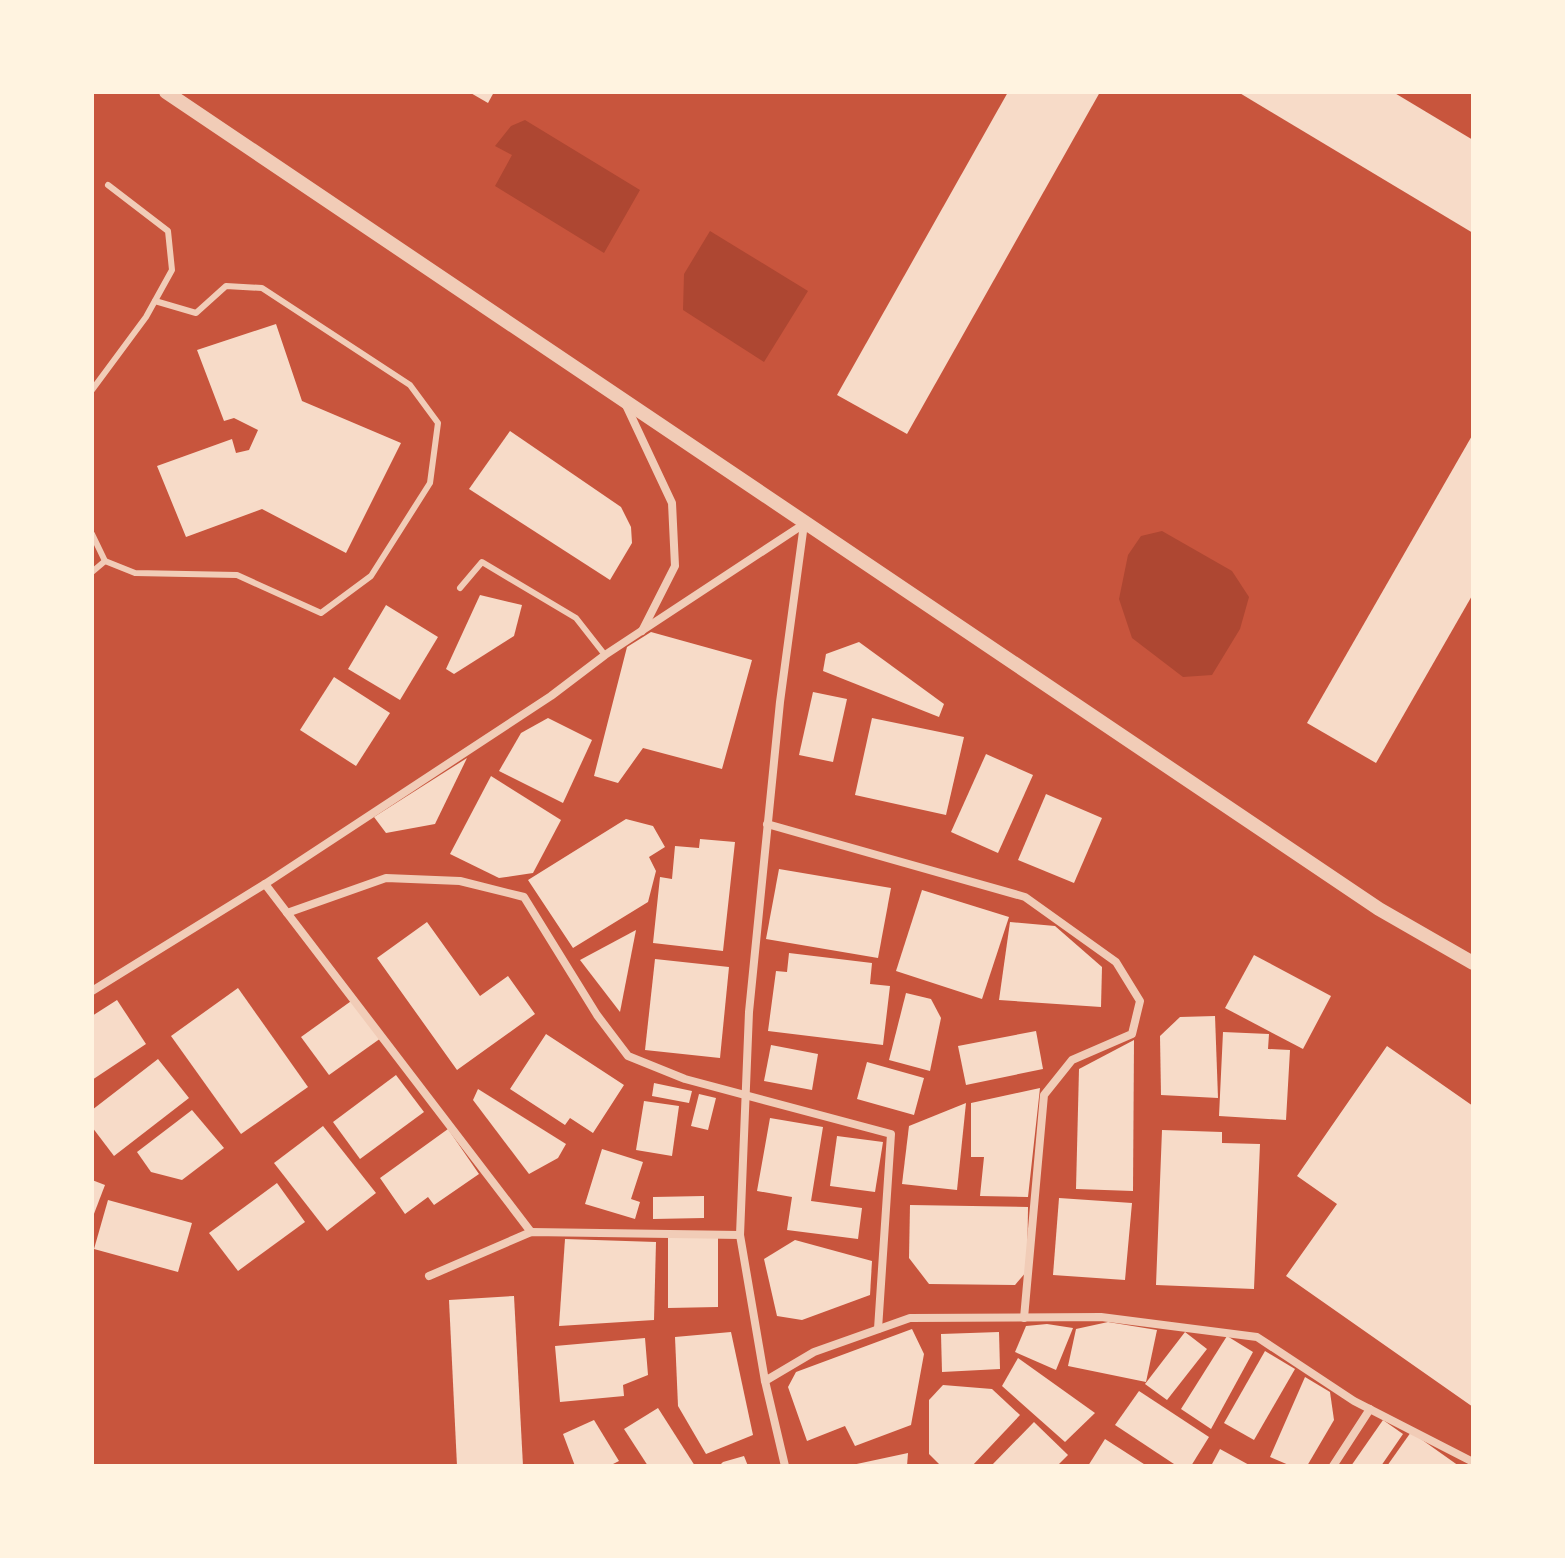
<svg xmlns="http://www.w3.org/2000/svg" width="1565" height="1558" viewBox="0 0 1565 1558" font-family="Inter,sans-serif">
<rect width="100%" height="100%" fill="#c8553d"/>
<g fill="#ae4732">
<path d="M525,120L640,190L604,253L495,186L512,155L495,146L511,126Z"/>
<path d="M710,231L808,291L764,362L683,310L684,274Z"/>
<path d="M1162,531L1232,571L1249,597L1240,629L1212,675L1183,677L1132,638L1119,599L1128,555L1141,536Z"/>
</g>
<g fill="#f7dbc8">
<path d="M469,92H494L488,103Z"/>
<path d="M1008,92H1100L907,434L837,395Z"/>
<path d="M1238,92H1393L1473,140V233Z"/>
<path d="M276,324L302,401L401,443L346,553L262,509L186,537L157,466L232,439L236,453L249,450L258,430L234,418L224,421L197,350Z"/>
<path d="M510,431L621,507L631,527L632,543L610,580L469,489Z"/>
<path d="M1473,434V594L1376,763L1307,723Z"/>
<path d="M480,595L522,605L514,636L454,674L446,669Z"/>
<path d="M386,605L438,637L400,700L348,669Z"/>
<path d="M651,632L752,660L722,769L643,748L618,783L594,776L627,647Z"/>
<path d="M859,642L944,704L939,717L823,671L826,654Z"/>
<path d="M334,677L390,713L356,766L300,730Z"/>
<path d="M813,692L847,699L833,762L799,755Z"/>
<path d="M548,718L592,740L563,803L499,771L521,733Z"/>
<path d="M872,718L964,737L946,815L855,795Z"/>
<path d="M986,754L1033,775L998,853L951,832Z"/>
<path d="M467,758L435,824L386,833L374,817Z"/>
<path d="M491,776L561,820L533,873L499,878L450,854Z"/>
<path d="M1046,794L1102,818L1074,883L1018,860Z"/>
<path d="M626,819L653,826L665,847L649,857L656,871L648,902L573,948L528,880Z"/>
<path d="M700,839L735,842L723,951L653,943L660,877L672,879L675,846L699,848Z"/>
<path d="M779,869L891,888L878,958L766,939Z"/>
<path d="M922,890L1009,917L982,999L896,971Z"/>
<path d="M427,922L480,996L508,976L535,1014L457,1070L377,958Z"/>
<path d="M1010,922L1055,926L1102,967L1101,1007L999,1000Z"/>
<path d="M636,930L620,1012L580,960Z"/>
<path d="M789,953L872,963L870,984L890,986L883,1045L768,1031L776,971L787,972Z"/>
<path d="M1254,955L1331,996L1303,1049L1225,1008Z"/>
<path d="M655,959L729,967L720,1058L645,1050Z"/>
<path d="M238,988L308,1087L241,1134L171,1036Z"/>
<path d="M906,993L931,999L941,1018L930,1071L889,1060Z"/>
<path d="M354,999L381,1038L329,1075L301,1037Z"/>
<path d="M117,1000L146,1044L92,1080V1016Z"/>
<path d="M1215,1016L1218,1098L1161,1095L1160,1036L1180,1017Z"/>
<path d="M1036,1031L1043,1069L966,1085L958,1046Z"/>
<path d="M1223,1032L1269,1034L1268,1049L1290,1050L1286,1120L1219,1116Z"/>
<path d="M546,1034L624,1085L593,1133L570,1118L565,1125L510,1089Z"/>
<path d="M1134,1040L1133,1191L1076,1189L1079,1069Z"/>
<path d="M771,1045L818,1054L812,1090L764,1081Z"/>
<path d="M1387,1046L1473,1106V1407L1286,1276L1337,1204L1297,1176Z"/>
<path d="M158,1059L189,1098L114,1156L92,1127V1110Z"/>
<path d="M867,1062L924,1078L914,1115L857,1099Z"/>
<path d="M396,1075L424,1112L360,1159L333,1122Z"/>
<path d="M654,1083L692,1091L689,1103L652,1096Z"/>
<path d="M1040,1088L1028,1197L980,1196L984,1157H971V1103Z"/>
<path d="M478,1089L566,1144L558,1158L529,1174L473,1100Z"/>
<path d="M699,1094L716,1098L708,1130L691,1126Z"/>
<path d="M644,1101L679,1106L672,1156L636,1150Z"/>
<path d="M966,1103L957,1190L902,1184L909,1126Z"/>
<path d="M192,1110L224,1148L182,1180L151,1172L137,1152Z"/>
<path d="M770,1118L823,1127L811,1201L862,1208L858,1239L787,1230L792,1197L757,1191Z"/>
<path d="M323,1126L376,1193L327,1231L274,1163Z"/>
<path d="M448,1129L479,1174L434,1205L428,1197L405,1214L380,1178Z"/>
<path d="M1162,1130L1222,1132V1143L1260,1144L1254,1289L1156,1285Z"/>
<path d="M837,1136L883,1142L875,1192L830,1186Z"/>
<path d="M602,1149L643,1162L631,1199L640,1202L635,1219L585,1204Z"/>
<path d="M92,1180L105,1185L92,1219Z"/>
<path d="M277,1183L305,1222L238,1271L209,1233Z"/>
<path d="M704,1196V1218L653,1219V1197Z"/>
<path d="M1059,1198L1132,1203L1125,1280L1053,1275Z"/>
<path d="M108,1200L192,1223L178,1272L94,1249Z"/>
<path d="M910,1205L1028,1207L1027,1271L1015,1285L929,1284L909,1258Z"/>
<path d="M668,1238H718V1307L668,1308Z"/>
<path d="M565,1239L656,1242L654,1320L559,1326Z"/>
<path d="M795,1240L872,1261L870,1295L802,1320L777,1316L764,1259Z"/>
<path d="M514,1296L523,1466H457L449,1300Z"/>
<path d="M1108,1322L1157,1330L1146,1382L1068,1366L1076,1329Z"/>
<path d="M1047,1324L1073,1328L1056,1370L1015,1352L1026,1326Z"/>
<path d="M912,1329L924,1354L911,1425L855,1446L845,1426L807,1441L788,1387L796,1372Z"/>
<path d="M731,1332L753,1435L706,1454L678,1406L675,1337Z"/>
<path d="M999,1332L1000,1369L942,1372L941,1334Z"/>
<path d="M1185,1332L1207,1349L1167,1400L1145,1384Z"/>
<path d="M1227,1336L1253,1352L1211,1429L1181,1409Z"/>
<path d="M645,1338L648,1375L623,1385L624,1396L560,1402L555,1346Z"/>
<path d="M1265,1351L1295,1369L1254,1440L1224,1423Z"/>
<path d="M1018,1358L1095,1413L1065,1442L1002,1386Z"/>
<path d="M1305,1377L1330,1392L1334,1420L1307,1466H1291L1270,1457Z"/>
<path d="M943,1385L992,1389L1020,1415L972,1466H941L929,1454V1400Z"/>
<path d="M1139,1391L1209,1437L1191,1466H1177L1115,1425Z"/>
<path d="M658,1408L695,1466H648L624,1429Z"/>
<path d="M594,1420L619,1461L609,1466H575L563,1434Z"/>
<path d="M1383,1420L1403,1434L1381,1466H1351Z"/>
<path d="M1034,1422L1068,1455L1057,1466H991Z"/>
<path d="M1411,1432L1459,1466H1387Z"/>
<path d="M1105,1439L1147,1466H1088Z"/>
<path d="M1220,1449L1251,1466H1211Z"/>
<path d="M908,1453L907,1466H852V1465Z"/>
<path d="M744,1456L748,1466H719L723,1462Z"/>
</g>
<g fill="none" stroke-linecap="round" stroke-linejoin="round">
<g stroke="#f1ccb7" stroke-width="6">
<path d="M92,390L146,317L172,270L168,231L108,185"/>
<path d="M92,534L105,561L135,573L237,575L321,613L371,576L430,483L438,423L410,385L262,288L226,286L196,313L155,301"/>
<path d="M92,572L105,561"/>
<path d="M460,588L482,562L576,618L605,655"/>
</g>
<g stroke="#f1ccb7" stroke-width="8">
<path d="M625,403L672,503L675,566L642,631"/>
<path d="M767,824L1025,897L1116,962L1140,1001L1132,1034L1072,1060L1044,1095L1024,1318"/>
<path d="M265,884L531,1232"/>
<path d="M287,913L386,878L460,881L524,897L597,1015L628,1056L685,1079L891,1134L878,1329"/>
<path d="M92,991L265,884L551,696L605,655L804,524"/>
<path d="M429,1276L531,1232L740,1235"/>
<path d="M765,1381L814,1352L910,1318L1101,1317L1257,1337L1354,1401L1473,1462"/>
<path d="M785,1466L765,1381L740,1235L749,1012L780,702L804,524"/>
<path d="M1333,1466L1370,1409"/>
</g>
<path stroke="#f1ccb7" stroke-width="14" d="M166,92L1379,909L1473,963"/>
</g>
<rect width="1565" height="1558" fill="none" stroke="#fff3e0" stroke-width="188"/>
</svg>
